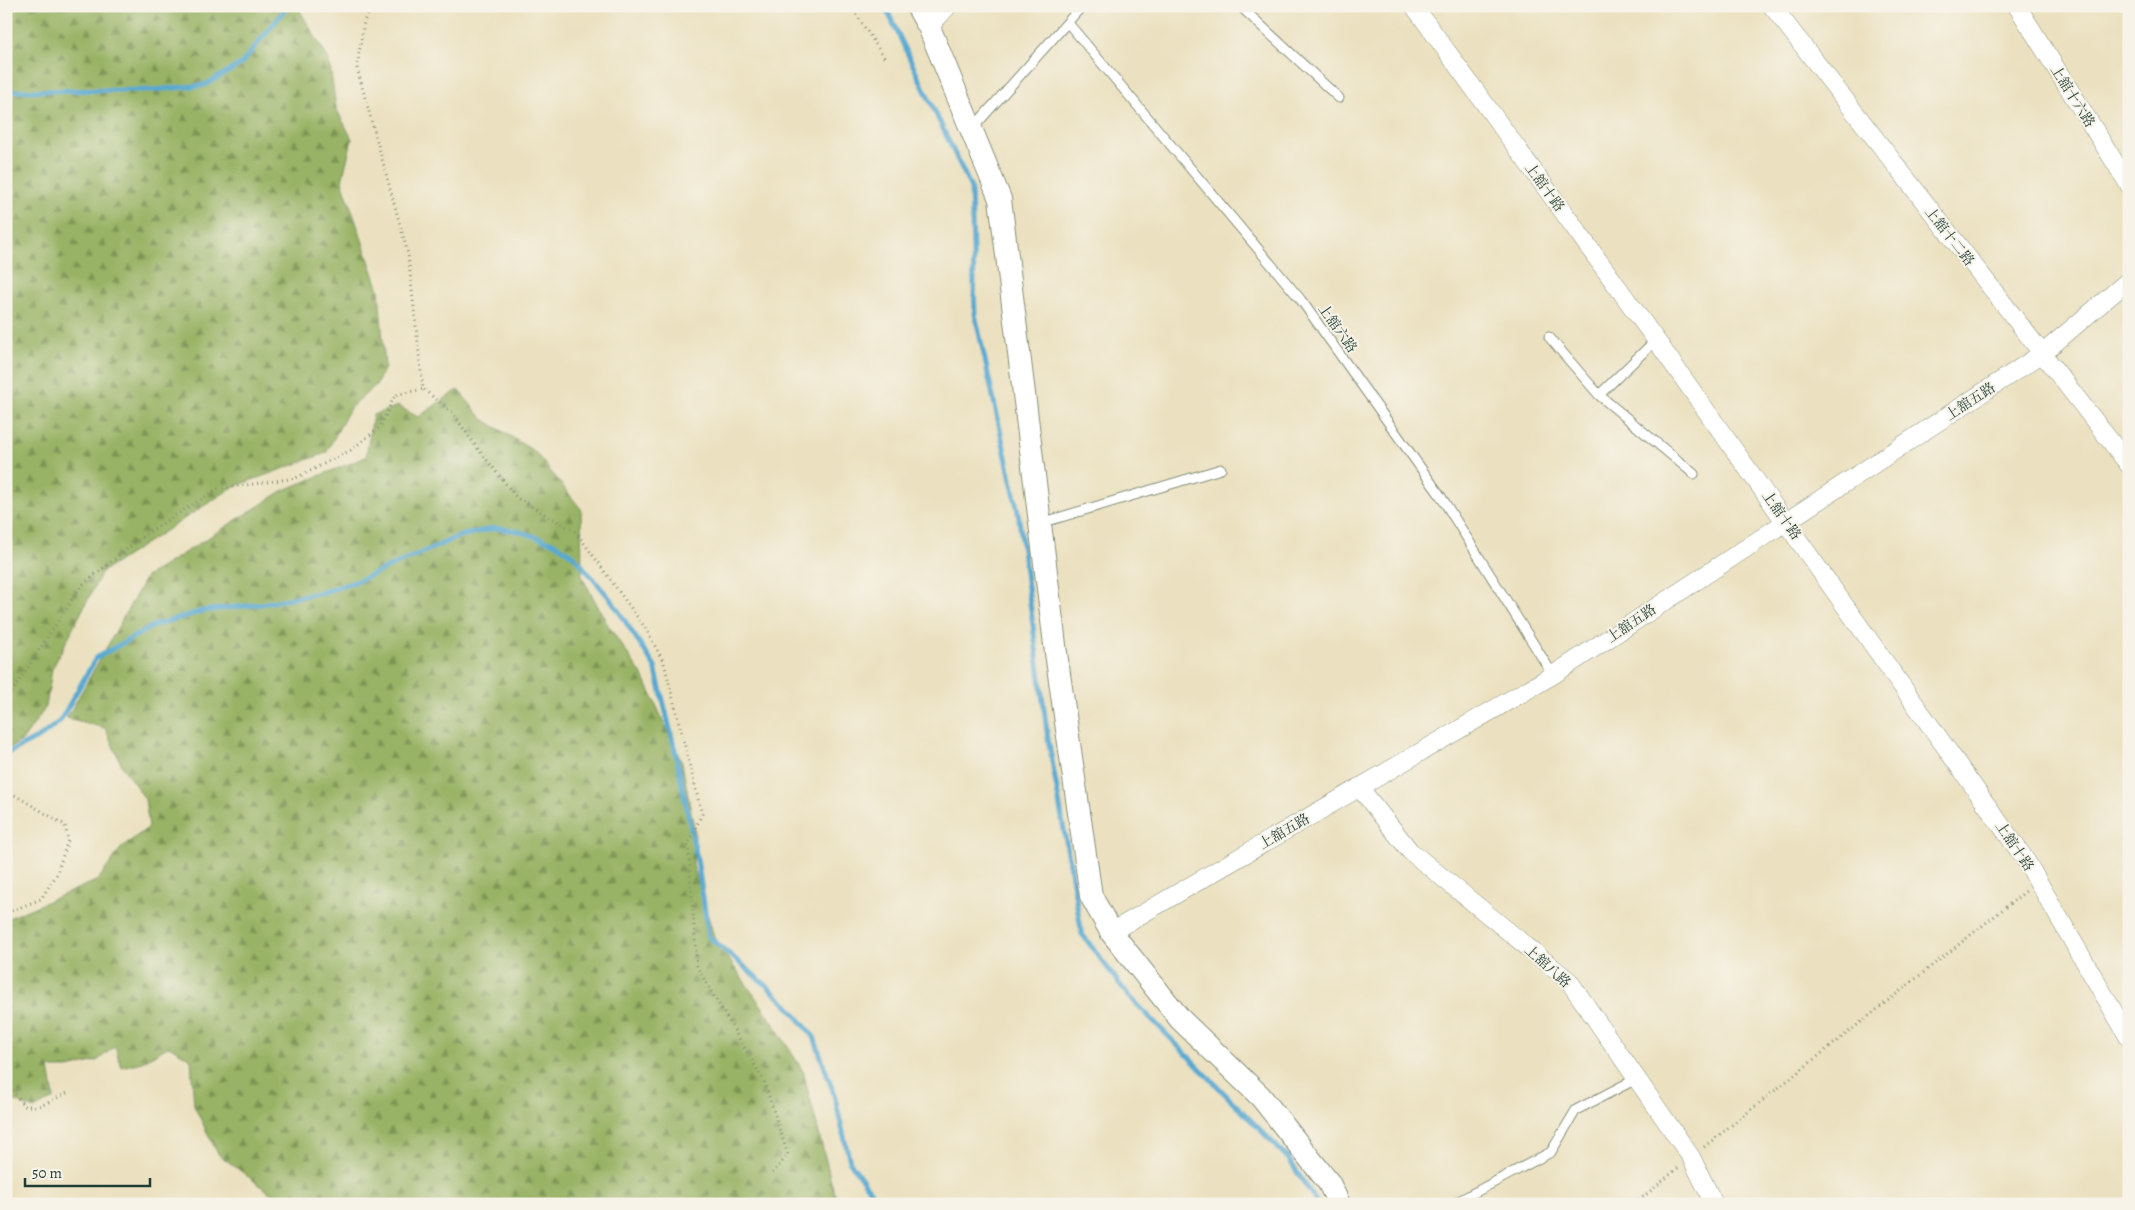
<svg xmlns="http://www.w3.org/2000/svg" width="2135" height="1210" viewBox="0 0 2135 1210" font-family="Alegreya,'Noto Serif TC',serif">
<defs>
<pattern id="forest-firs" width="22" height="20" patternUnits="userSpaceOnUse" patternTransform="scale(1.25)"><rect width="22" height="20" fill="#98b365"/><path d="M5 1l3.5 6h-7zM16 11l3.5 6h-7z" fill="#7b9354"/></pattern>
</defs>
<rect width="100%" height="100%" fill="#f7f3e8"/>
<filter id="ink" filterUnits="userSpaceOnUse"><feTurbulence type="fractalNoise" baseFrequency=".02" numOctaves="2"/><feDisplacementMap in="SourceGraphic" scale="10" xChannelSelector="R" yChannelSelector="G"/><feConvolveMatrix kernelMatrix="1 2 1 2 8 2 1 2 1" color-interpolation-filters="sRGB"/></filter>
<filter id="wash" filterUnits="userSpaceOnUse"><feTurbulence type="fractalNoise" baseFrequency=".0096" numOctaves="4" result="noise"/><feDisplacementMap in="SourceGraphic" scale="20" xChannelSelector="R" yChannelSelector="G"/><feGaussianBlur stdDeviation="1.12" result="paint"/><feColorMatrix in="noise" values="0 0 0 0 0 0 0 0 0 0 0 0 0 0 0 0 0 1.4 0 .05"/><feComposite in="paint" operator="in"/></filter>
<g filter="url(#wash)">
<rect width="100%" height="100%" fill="#ebe1c0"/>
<g fill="url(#forest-firs)" stroke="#5c784c">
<path d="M6,6H297L329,60L336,108L352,139L342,181L379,290L385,368L376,385L350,408L326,453L233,487L102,572L52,669L46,707L22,741L6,750Z"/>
<path d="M458,390L483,419L535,452L581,509L582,577L608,625L644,678L682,763L695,833L693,865L715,940L768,1015L803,1071L837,1204H285L218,1154L194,1106L191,1059L169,1046L142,1062L121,1067L115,1046L97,1061L68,1068H49L54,1098L34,1109L10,1099L6,1092V919L98,880L122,847L149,827L145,799L123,768L105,728L67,718L146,577L284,490L366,457L373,415L398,406L418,417Z"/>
</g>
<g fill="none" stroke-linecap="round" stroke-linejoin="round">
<g stroke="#58a9d2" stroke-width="5">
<path d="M885,6L971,188L975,314L1018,512L1047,732L1082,934L1128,995L1288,1158L1318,1204"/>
<path d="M6,91L154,90L205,85L241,64L288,6"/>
<path d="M6,754L41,736L60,721L96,658L155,625L203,611L261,604L323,592L355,582L460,536L495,528L518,531L554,543L574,556L612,601L655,667L675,750L697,859L709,937L767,986L789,1007L814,1037L834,1094L850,1162L879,1204"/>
</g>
</g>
</g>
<g filter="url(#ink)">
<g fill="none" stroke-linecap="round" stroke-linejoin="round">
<defs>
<g id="service">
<path d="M1240,6L1339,98"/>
<path d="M1068,23L1301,300L1440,495L1553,675"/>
<path d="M972,129L1082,6"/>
<path d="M1549,337L1599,395L1694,474"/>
<path d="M1599,395L1656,340"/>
<path d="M1041,523L1221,469"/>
<path d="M1453,1204L1551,1152L1576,1110L1636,1079"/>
</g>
<g id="minor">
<path d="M1414,6L1656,340L2025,859L2129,1038"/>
<path d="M1772,6L2129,465"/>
<path d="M2017,6L2129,185"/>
<path d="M929,27L948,6"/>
<path d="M1359,787L1410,851L1569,981L1691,1157L1714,1204"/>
<path d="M1111,932L1553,675L2043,353L2129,280"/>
</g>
<path id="tertiary" d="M917,6L929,27L1000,199L1056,653L1091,896L1111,932L1180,1019L1261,1097L1329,1183L1339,1204"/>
</defs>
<use href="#service" stroke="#858f7a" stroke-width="11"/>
<use href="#minor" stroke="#858f7a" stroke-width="19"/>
<use href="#tertiary" stroke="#858f7a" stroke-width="24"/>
<g stroke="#858f7a" stroke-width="3" stroke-dasharray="1 4" stroke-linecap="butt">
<path d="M373,6L364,21L357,68L408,254L423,389L452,412L475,445L517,498L576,532L646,629L664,663L702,814L688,844L697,967L764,1081L788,1155L770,1176"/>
<path d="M851,6L885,59"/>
<path d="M6,701L81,586L147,533L218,489L296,478L351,450L380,427L395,395L423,389"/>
<path d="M6,790L65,825L68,840L57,874L41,899L6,913"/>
<path d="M6,1082L24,1106H41L69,1092"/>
<path d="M1704,1147L2026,891"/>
<path d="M1635,1204L1678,1168"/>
</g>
<use href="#service" stroke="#fff" stroke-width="9"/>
<use href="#minor" stroke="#fff" stroke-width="18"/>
<use href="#tertiary" stroke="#fff" stroke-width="22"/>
</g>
</g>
<g text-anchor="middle" stroke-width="4" stroke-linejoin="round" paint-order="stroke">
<g font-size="14" fill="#1f3d34" stroke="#f7f3e8">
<text transform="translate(2073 96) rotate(58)" y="5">上舘十六路</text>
<text transform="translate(1545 187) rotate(54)" y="5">上舘十路</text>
<text transform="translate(1950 236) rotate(52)" y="5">上舘十二路</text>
<text transform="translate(1338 328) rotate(55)" y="5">上舘六路</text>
<text transform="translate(1970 401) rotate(-33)" y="5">上舘五路</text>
<text transform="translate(1782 515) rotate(55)" y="5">上舘十路</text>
<text transform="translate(1631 623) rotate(-34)" y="5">上舘五路</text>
<text transform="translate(1284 831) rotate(-30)" y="5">上舘五路</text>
<text transform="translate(2015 846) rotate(56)" y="5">上舘十路</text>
<text transform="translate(1548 966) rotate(42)" y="5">上舘八路</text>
</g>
</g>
<rect width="2135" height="1210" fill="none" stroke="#f7f3e8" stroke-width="25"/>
<path d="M25 1178v8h125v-8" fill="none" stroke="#1f3d34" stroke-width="2.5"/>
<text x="32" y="1178" font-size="15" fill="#1f3d34" stroke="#f7f3e8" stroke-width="4" paint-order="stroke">50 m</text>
</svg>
